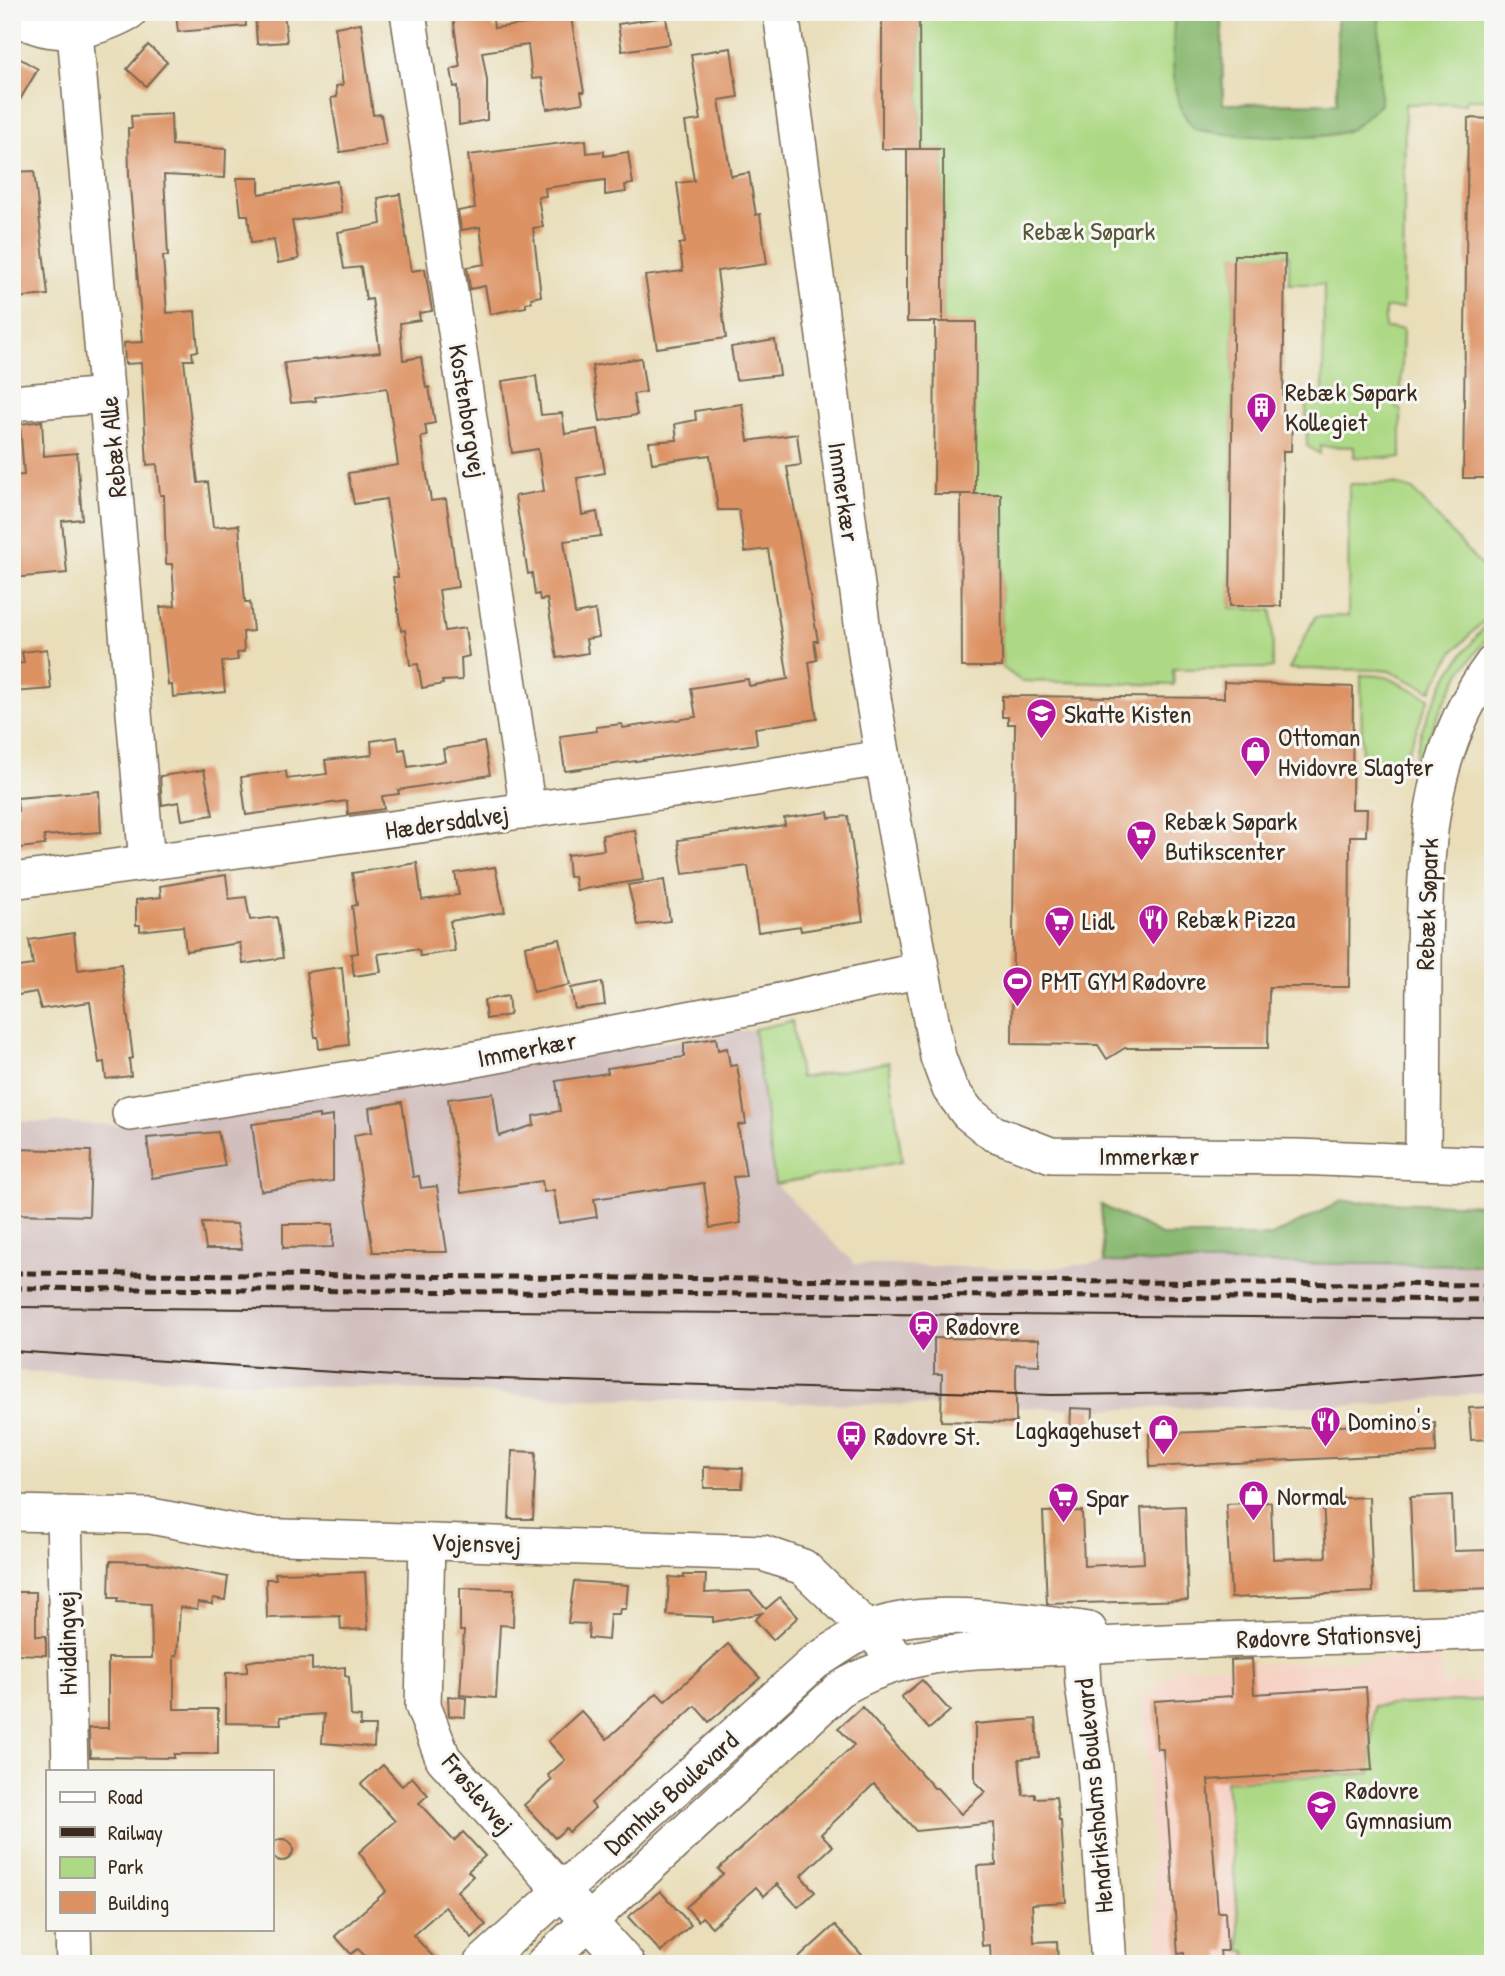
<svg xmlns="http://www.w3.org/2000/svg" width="1505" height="1976" viewBox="0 0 1505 1976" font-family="'Patrick Hand',sans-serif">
<rect width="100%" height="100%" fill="#f6f6f2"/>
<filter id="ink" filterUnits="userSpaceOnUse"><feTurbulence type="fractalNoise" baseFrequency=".0143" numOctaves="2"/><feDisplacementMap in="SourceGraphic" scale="14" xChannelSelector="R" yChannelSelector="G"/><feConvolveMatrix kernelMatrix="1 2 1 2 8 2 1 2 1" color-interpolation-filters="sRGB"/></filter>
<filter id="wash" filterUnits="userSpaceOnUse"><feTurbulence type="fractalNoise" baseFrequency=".00686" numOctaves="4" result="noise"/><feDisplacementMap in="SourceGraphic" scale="28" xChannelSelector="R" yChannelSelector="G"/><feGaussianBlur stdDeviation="1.57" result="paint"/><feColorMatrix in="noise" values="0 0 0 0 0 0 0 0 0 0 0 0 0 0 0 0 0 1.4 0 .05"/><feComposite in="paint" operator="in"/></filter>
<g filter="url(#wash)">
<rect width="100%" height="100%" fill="#e9deb9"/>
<path fill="#f6d2c4" d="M1439,1657L1443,1684L1493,1682V1964H1159L1144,1700L1177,1667Z"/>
<path fill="#d1bfbe" d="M754,1029L775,1184L855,1264L1041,1269L1104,1262L1493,1265V1391L1379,1405L1093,1409L580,1398L12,1371V1121L121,1125Z"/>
<g fill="#add985" stroke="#748252" stroke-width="2">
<path d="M919,12H1174L1175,88L1261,136L1328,134L1380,105L1379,12H1493V108H1490V99H1466L1465,104H1405L1403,308H1385V328L1403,329L1401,392L1397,393L1396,408L1401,409V458L1354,457V447L1320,446V454L1307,446L1306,399L1323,398L1324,284H1289V255H1234L1230,608L1272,610L1273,668L1173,669L1174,685L1021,681L1002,667L1001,494H975L943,322V149H920Z"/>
<path d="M1351,484H1394L1413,490L1493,579V611L1453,652L1431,691L1387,670L1289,669L1315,617L1348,616L1349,489Z"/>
<path d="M1493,618C1493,639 1470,656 1460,674C1440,707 1424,743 1415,781C1409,728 1457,655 1493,618Z"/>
<path d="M1361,675L1385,676L1429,698L1403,764L1362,763Z"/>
<path d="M792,1021L800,1078L889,1062L902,1162L775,1184L754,1029Z"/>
<path d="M1493,1699V1964H1248L1246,1951H1241L1226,1781L1371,1773L1373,1706Z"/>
</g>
<g fill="#8ab972" stroke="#627248" stroke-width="2">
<path d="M1174,12H1222L1223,104L1337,103V12H1379L1380,104C1371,113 1361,123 1351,129C1325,143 1225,136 1195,129C1166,100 1174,51 1174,12Z"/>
<path d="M1342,1201L1493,1205V1265L1104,1262L1101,1205L1163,1236H1272Z"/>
</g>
<g id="blocks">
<g fill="#dd9263">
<path d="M181,12H245L246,26L178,32L176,14Z"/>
<path d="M284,12L287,42L257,44L255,13Z"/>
<path d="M492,12L494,28L534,23L533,12H570L584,92H581L583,103L547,109L542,78L532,79L528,45L482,52L487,80V120L459,125L458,86L454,87L451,69L460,67L453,17Z"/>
<path d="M882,12H919L920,149H882Z"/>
<path d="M666,17L670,44L622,51L618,24Z"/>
<path d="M361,23L373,115L381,114L386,145L340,152L331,98L337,97L336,86L343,85L335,27Z"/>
<path d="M148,45L167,62L146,86L127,69Z"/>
<path d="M731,48L738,97L719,100L731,176L749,173L756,215L760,214L767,264L717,271L726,338L657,348L645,276L683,271L679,244L685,243L677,183L694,181L685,122L701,120L691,54Z"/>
<path d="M12,54L38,69L12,113Z"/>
<path d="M171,114L172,145L226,149L225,178L164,175L168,256H163L167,313L195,311L198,351L192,352L193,360H184L198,483L208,482L213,527L239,525L245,602H250L253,631L243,632L244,652L237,653L238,660L222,662L225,692L173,697L172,685H168L160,607L175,606L172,564H166L164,495H160L157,464L147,465L141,363L125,364L124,343L143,342L129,175L128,128H132L131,116Z"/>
<path d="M1468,118L1493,119V478H1463Z"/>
<path d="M586,140L587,153L604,151V156L628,152L633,184L625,185L626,192L605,195V180L545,188L546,196L538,197L543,227L533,228L541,296L531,298L532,302L526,303V307L490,314L485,286L470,289L467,267L485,264L480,227L461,230L458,211L475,208L468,155Z"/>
<rect x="907" y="149" width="36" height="173"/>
<path d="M34,171L48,295L14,298L12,172Z"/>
<path d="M237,178H259V194L337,181L342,213L292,221L299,259L278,263L274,240L251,243L248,215H241Z"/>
<path d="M400,194L411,271L425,269L432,311L419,313L420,320L400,323L403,360L421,357L426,388L429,387L435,423L425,425L427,436L421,437L431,501L446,499L458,587L439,590L445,631L465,628L469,656L461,658L462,680L442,681L443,684L422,688L418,664L410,665L405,630L401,631L393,577H398L386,499L354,504L348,473L398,465L387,388L315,397L316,401L291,403L284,363L380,352L372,299L366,300L361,267L344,269L338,232L381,224L378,198Z"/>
<path d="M1234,255H1285L1283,418H1292L1291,451H1283L1281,606H1230Z"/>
<path d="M935,322H976L975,494H1001L1002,667H962L961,494H974H934Z"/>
<path d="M775,340L780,375L736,380L731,347Z"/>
<path d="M641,358L646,392L633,394L637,415L600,421L592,366Z"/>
<path d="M536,376L541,415L562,413L565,434L598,429L605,473L577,478L582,515L597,512L601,536L564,541L575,614L595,610L599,637L586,639L588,653L557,658L547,599L540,600L539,594L535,595L532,573L528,574L515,496L544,491L538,449L512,453L502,381Z"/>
<path d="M742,404L748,441L797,434L801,465L787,467L818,641H814L817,660L809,662L817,719L755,728L757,744L565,771L560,736L597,731L596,727L622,724L623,728L696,717L691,688L748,679L749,686L788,679L768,549L745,552L739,510H718L710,455L652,463L649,442L677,440L675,424L696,420L695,411Z"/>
<path d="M42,421L44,456L77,453L82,519L62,521L67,573L12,578V476L24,475L20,424Z"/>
<path d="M47,649L51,689L12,692V664L24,663L22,652Z"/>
<path d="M1224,682L1353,687L1352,809H1367L1366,836H1350L1349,987H1269L1268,1048H1125L1107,1059L1098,1045L1012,1044L1015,724H1008V717H1002V696L1224,698Z"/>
<path d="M397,737L399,750L405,749L408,767L445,761L443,749L484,742L490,775L398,790L399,794L382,796L384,809L348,814L347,801L246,815L241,777L286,771L287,779L327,774L325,760L372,755L371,741Z"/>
<path d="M204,770L213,815L182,820L179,802L162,805L160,776Z"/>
<path d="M99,791L101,832L44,836L45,845L12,849V812L18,811L17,798Z"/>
<path d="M828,812L829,818L848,816L863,921L801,931L800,926L758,932L748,866L683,874L678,840L785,825L784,818Z"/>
<path d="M635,830L643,880L576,890L574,876L569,877L567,855L604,850L602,835Z"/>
<path d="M417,863L422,900L459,895L455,873L495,867L505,912L450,921L455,951L420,956L419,950L414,949L378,954L381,972L354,976L351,954L358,953L352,906L357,905L352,873Z"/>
<path d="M226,875L229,899L246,897L250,920L277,917L283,958L243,964L240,943L186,951L183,926L140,931V925H136V900L161,897L160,886Z"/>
<path d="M664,880L670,921L638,925L628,885Z"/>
<path d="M74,933L78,970L121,964L133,1058L129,1059L131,1076L106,1079L104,1062L99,1063L90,1002L41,1009L36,992L12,996V968L33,965L29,940Z"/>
<path d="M560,939L570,985L533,992L525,946Z"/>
<path d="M342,967L349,1045L319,1049L318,1037H315L306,972Z"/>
<path d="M602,982L605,1005L575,1009L571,988Z"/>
<path d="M508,996L510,1015L486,1019L484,1000Z"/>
<path d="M716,1038L718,1050L727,1048L730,1066L737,1065L746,1124L738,1125L746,1176L733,1177L741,1223L710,1228L704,1183L594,1199L597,1217L559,1223L554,1190L544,1192L542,1181L461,1193L448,1099L493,1093L499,1136L534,1125L533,1116L560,1111L556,1081L608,1073L607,1068L684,1057V1043Z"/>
<path d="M402,1102L413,1177L419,1176L421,1188L437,1186L447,1252H373L354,1135L372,1132L369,1108Z"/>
<path d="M319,1115V1118L333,1116V1181L261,1191L252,1124Z"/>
<path d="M218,1132L225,1166L152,1178L147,1138Z"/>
<path d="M12,1149L91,1151L89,1216L12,1214Z"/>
<path d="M202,1223L237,1224L242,1249H206Z"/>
<path d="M283,1224H333V1247L283,1248Z"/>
<path d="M934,1338L1039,1339V1365L1016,1364V1423L941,1421L942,1374H934Z"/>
<path d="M1493,1407V1439L1471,1440L1469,1408Z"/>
<path d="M1070,1408L1093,1409L1092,1435H1069Z"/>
<path d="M1435,1422L1436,1453L1150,1467L1149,1434Z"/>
<path d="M512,1451L536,1452L533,1519H509Z"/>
<path d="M704,1467L743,1468L742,1488H704Z"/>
<path d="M1452,1495L1454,1551L1493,1550V1588L1414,1591L1410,1497Z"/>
<path d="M1369,1497L1373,1592L1231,1598L1226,1504L1271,1502L1273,1559L1326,1557L1323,1499Z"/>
<path d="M1185,1506L1188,1600L1047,1604L1043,1512L1082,1511L1084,1566L1144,1563L1141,1508Z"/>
<path d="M110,1561L148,1562L228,1577L225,1600L213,1598L212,1604L198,1602L197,1609L180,1607L177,1656H174V1709H218V1754H174V1758L90,1757L89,1728H108V1658H152L151,1604L117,1602L118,1598H109Z"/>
<path d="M316,1572V1574L365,1572L368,1629L341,1630L340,1616L267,1618L266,1579H276L275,1573Z"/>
<path d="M684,1575H706L705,1593L750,1591L766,1609L780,1597L798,1617L773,1640L755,1620L762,1613L713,1622V1617L667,1615L669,1577L684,1578Z"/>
<path d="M574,1581L628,1585L626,1609H620L619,1614H610L608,1640L588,1638L589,1624L568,1623Z"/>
<path d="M460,1588L514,1589L513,1626L500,1625L496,1698L460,1695L464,1631H460Z"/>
<path d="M12,1592H36V1636H46V1655L12,1654Z"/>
<path d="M728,1644L760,1678L709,1722L695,1706L591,1803L595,1808L569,1832L566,1828L555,1838L524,1805L552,1780L548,1775L565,1760L548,1741L581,1711L607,1739L657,1693L665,1701Z"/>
<path d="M312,1658V1670L345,1667V1676L349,1677L351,1716L361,1717L360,1726H375L374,1747L322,1743L324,1714L280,1717L281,1724L226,1723V1673L247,1672V1662L257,1660Z"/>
<path d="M1252,1659L1254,1694L1366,1687L1372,1770L1208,1780L1218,1912H1225L1227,1951H1220L1221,1959H1216L1217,1964H1185L1184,1953L1178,1954L1163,1749H1157L1154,1701L1232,1696L1231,1660Z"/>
<path d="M922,1680L950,1711L929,1729L901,1697Z"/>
<path d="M448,1696L466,1698L465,1717L449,1716Z"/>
<path d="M862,1707L934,1788H937L961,1814L985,1792L975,1782V1724L1036,1719L1039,1757L1019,1759L1023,1795L1035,1794V1798L1056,1797L1059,1821H1061L1066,1902L1032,1904L1034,1942L1057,1941L1058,1964H991L990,1945L982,1946L977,1866L996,1865L994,1823L916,1831L874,1784L821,1834L833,1846L801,1876L815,1892L798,1907L777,1884L764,1896L756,1887L712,1927L702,1917L698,1921L686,1907L723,1874L718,1869L854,1745L838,1728Z"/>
<path d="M383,1765L402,1786L412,1777L428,1795L419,1803L454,1841L463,1832L485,1856L468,1871L473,1876L457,1891L486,1925L472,1938L445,1907L413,1935L440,1964H373L358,1949L351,1954L335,1936L386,1891L359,1852L395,1821L361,1784Z"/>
<circle cx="282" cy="1850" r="11"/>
<path d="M660,1891L691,1925L661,1952L628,1917Z"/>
<path d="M835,1925L870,1964H792Z"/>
</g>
</g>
</g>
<g filter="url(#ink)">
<use href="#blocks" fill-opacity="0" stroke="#786954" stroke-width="2"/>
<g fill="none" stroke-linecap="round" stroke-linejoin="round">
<defs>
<g id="minor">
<path d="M408,12L528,811"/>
<path d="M781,12L867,661L892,813L938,1057L950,1089L968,1113L993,1133L1051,1155L1297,1157L1493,1165"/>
<path d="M12,13C48,41 93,32 129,12"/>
<path d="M75,32L147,863"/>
<path d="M12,403L108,395"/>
<path d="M12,881L725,783L882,758"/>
<path d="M130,1113L460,1062L752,1007L921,970"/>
<path d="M1423,1160C1423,1098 1424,1036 1424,974C1425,863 1423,756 1493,663"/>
<path d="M12,1513L151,1516L255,1536L763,1553L803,1567L901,1661"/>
<path d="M64,1514L70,1771"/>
<path d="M427,1542L423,1706L443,1758L627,1964"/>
<path d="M1080,1629L1083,1685L1095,1769L1109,1964"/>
<path d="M73,1929L74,1964"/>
<path d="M481,1964L815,1662C831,1652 848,1640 865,1631C920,1603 1030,1622 1089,1630"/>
<path d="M543,1964L839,1690C911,1644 997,1652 1080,1646C1217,1638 1355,1637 1493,1631"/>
</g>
</defs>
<use href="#minor" stroke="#786954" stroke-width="38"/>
<use href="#minor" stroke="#fff" stroke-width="35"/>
<g stroke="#3b2a1e" stroke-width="2">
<path d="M12,1307L1493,1319"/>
<path d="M12,1351L395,1376L1052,1395L1222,1393L1493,1372"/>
</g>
<g stroke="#3b2a1e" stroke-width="5" stroke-dasharray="10 5" stroke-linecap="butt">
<path d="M12,1273L1493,1285"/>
<path d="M12,1288L1493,1300"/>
</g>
</g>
</g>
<defs>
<symbol id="building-pin" viewBox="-11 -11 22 30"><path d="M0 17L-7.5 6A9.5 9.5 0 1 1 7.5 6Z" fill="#b5179e" stroke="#f6f6f2"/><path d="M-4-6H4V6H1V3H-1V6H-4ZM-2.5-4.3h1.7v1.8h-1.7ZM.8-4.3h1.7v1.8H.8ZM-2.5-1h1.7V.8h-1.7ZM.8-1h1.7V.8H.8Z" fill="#fff"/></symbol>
<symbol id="school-pin" viewBox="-11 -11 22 30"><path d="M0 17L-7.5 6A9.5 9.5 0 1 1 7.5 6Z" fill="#b5179e" stroke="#f6f6f2"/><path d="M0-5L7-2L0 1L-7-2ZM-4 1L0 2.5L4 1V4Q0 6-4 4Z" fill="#fff"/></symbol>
<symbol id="shop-pin" viewBox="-11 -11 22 30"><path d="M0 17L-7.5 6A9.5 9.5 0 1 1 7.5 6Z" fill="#b5179e" stroke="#f6f6f2"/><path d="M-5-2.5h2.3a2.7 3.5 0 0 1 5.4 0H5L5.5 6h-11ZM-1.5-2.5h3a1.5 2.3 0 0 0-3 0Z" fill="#fff"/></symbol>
<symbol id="supermarket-pin" viewBox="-11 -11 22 30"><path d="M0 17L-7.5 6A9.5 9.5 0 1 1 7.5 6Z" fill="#b5179e" stroke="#f6f6f2"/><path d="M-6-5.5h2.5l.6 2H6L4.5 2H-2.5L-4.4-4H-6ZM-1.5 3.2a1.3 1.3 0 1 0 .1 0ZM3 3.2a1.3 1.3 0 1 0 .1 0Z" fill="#fff"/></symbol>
<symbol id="restaurant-pin" viewBox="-11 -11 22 30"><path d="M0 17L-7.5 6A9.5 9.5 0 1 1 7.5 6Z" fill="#b5179e" stroke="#f6f6f2"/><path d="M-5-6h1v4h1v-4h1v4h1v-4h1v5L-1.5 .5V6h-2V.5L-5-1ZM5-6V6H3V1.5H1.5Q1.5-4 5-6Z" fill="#fff"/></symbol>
<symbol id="stadium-pin" viewBox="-11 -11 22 30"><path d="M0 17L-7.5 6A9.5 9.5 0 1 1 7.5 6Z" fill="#b5179e" stroke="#f6f6f2"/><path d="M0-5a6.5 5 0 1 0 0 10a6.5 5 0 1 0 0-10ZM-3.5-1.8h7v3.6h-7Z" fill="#fff"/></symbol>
<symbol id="station-pin" viewBox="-11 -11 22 30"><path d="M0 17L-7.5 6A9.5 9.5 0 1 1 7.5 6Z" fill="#b5179e" stroke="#f6f6f2"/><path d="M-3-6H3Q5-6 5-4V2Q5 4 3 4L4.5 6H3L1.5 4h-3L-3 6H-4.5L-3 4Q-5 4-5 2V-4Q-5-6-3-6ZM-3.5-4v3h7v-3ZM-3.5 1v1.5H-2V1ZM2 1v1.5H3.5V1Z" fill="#fff"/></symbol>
<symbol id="bus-pin" viewBox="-11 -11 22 30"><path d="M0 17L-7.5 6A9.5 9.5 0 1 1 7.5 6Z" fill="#b5179e" stroke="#f6f6f2"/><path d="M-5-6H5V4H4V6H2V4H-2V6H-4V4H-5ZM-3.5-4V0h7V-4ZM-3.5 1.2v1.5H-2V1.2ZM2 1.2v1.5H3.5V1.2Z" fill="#fff"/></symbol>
<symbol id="university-pin" viewBox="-11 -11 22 30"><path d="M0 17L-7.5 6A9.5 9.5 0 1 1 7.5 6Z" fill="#b5179e" stroke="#f6f6f2"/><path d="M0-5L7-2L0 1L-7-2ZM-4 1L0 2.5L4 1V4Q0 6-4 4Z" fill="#fff"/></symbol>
</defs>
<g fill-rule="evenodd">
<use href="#building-pin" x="1244" y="390" width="35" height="47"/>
<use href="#school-pin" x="1024" y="696" width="35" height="47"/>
<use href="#shop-pin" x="1238" y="734" width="35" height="47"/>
<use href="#supermarket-pin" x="1124" y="818" width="35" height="47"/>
<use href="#restaurant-pin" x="1136" y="902" width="35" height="47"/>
<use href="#supermarket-pin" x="1042" y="904" width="35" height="47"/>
<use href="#stadium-pin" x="1000" y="964" width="35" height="47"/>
<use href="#station-pin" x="906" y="1308" width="35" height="47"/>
<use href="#restaurant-pin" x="1308" y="1404" width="35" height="47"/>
<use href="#shop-pin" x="1146" y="1412" width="35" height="47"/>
<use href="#bus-pin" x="834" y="1418" width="35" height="47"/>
<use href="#shop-pin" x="1236" y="1478" width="35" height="47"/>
<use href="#supermarket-pin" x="1046" y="1480" width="35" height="47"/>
<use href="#university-pin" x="1304" y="1788" width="35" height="47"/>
</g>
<g text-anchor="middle" stroke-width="6" stroke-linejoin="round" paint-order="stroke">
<g font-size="26" fill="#585638" stroke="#f6f6f2">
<text x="1089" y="240">Rebæk Søpark</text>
</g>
<g font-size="26" fill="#3b2a1e" stroke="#f6f6f2" text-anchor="start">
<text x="1285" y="401">Rebæk Søpark<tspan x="1285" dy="30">Kollegiet</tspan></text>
<text x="1064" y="723">Skatte Kisten</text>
<text x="1278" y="746">Ottoman<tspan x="1278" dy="30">Hvidovre Slagter</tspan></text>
<text x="1165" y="830">Rebæk Søpark<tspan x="1165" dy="30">Butikscenter</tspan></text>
<text x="1177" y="928">Rebæk Pizza</text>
<text x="1082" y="930">Lidl</text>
<text x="1041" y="990">PMT GYM Rødovre</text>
<text x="946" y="1335">Rødovre</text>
<text x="1348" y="1430">Domino's</text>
<text x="1141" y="1439" text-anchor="end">Lagkagehuset</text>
<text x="874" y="1445">Rødovre St.</text>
<text x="1277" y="1505">Normal</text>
<text x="1086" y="1507">Spar</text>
<text x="1345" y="1799">Rødovre<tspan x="1345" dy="30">Gymnasium</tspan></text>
</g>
<g font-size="26" fill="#3b2a1e" stroke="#f6f6f2">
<text transform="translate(468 411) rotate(81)" y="9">Kostenborgvej</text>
<text transform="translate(113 447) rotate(-95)" y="9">Rebæk Alle</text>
<text transform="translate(844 492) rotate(82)" y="9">Immerkær</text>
<text transform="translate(447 822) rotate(-8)" y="9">Hædersdalvej</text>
<text transform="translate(1427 904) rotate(-88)" y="9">Rebæk Søpark</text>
<text transform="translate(527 1049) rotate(-11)" y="9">Immerkær</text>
<text x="1149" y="1165">Immerkær</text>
<text transform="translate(476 1543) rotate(2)" y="9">Vojensvej</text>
<text transform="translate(1329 1636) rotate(-2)" y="9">Rødovre Stationsvej</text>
<text transform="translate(67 1643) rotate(-91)" y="9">Hviddingvej</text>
<text transform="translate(671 1793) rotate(-42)" y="9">Damhus Boulevard</text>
<text transform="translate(478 1794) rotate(50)" y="9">Frøslevvej</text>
<text transform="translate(1094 1796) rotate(-95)" y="9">Hendriksholms Boulevard</text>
</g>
</g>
<rect width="1505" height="1976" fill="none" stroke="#f6f6f2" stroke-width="42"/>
<rect x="46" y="1770" width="228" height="161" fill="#f6f6f2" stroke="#aba49d" stroke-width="2"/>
<rect x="60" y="1792" width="35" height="10" fill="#ffffff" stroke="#aba49d" stroke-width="2"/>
<text x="108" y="1804" font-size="21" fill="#3b2a1e">Road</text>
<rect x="60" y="1827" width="35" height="10" fill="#3b2a1e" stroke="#aba49d" stroke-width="2"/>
<text x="108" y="1840" font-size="21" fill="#3b2a1e">Railway</text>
<rect x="60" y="1857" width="35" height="21" fill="#add985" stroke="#aba49d" stroke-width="2"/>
<text x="108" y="1874" font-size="21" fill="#3b2a1e">Park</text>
<rect x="60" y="1892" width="35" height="21" fill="#dd9263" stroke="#aba49d" stroke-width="2"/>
<text x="108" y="1910" font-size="21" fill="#3b2a1e">Building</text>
</svg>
